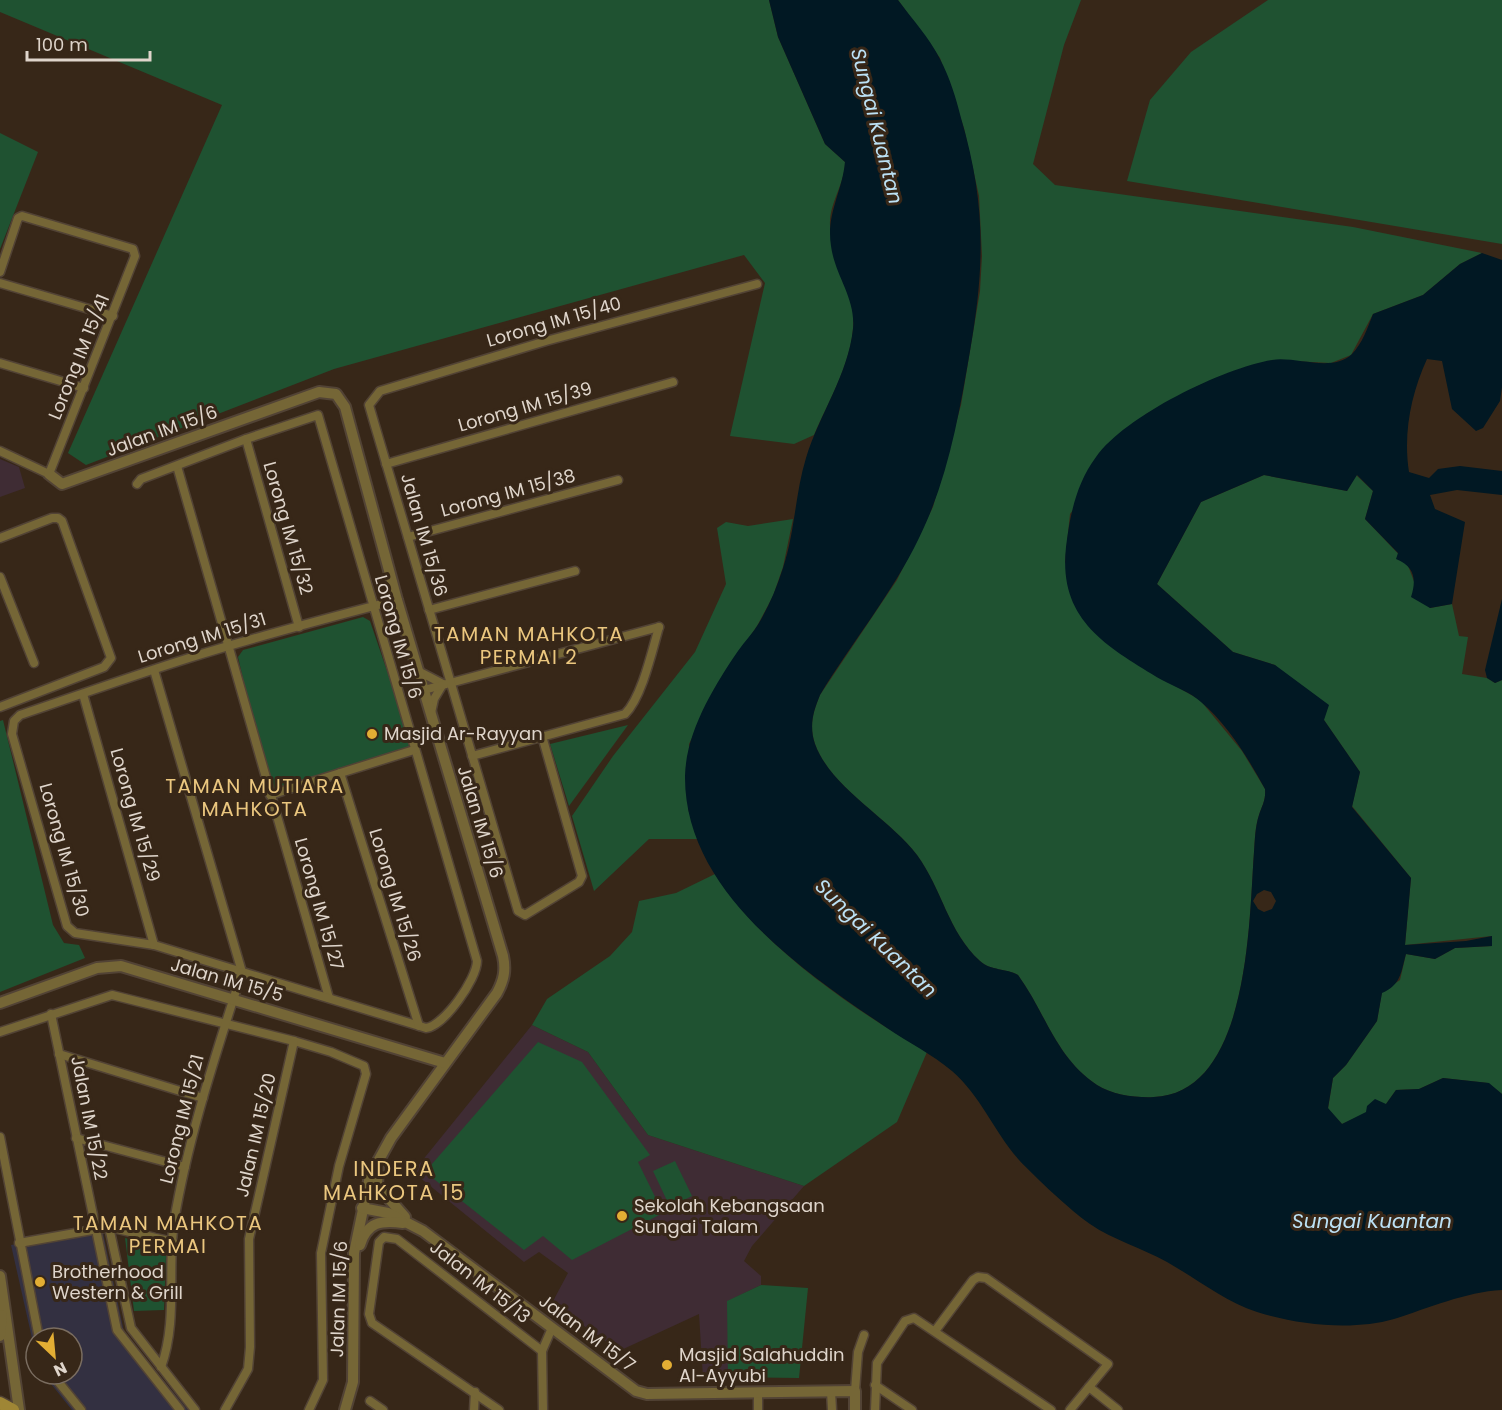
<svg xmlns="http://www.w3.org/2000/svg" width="1502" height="1410" viewBox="0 0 1502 1410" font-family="Poppins,sans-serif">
<rect width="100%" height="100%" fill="#372718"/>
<path fill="#333041" d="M102,1228L124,1332L188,1410H72L43,1374H72V1338H36V1356L11,1245Z"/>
<g fill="#3f2c34">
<path d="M0,459L19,467L25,488L0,497Z"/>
<path d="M532,1025L588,1052L648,1135L804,1186L752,1246L744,1261L761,1276V1285L728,1301V1377L703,1378L699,1314L619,1351L552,1303L568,1273L539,1252L524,1262L413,1172Z"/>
</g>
<g fill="#1f5231">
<path d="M0,0H769L778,37L825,144L845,162C845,184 829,203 830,225C831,255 843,272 851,299C862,346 832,393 814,435L794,444L730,436L765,283L744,255L334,369L86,465L68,453L222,105L0,12Z"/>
<path d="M898,0H1081L1064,45L1033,164L1055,185L1353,227L1482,253L1460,264L1423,295L1373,314L1351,355L1331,363L1273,360L1200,385L1146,414L1070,514L1065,562L1139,665L1200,700L1242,751L1265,789C1266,800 1262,806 1259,815C1255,827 1255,840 1254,852C1249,920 1250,1093 1154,1097C1137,1098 1112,1095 1097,1085C1056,1058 1045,1012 1018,975C1006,968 991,971 980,961C948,932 942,889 917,855C889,818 831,788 815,744C809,726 813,712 820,695L897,580L933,507L961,405L980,291L982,256L979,196L964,128L940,58Z"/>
<path d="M1268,0H1502V244L1127,181L1150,100L1191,52Z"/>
<path d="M0,133L38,152L0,249Z"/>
<path d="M1264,475L1347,491L1356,475L1373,491L1365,519L1407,563L1415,584L1430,608L1452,604L1459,636L1468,637L1462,674L1487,678L1495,683L1502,680V1094L1488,1083L1443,1078L1419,1089L1396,1090L1386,1104L1342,1124L1328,1109L1333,1078L1346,1065L1377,1021L1382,992L1400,980L1406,954L1435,959L1455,948L1492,946V936L1405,945L1411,878L1352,806L1360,772L1324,720L1275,665L1233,652L1157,584L1201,502Z"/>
<path d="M793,519L783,567L773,596L757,626L720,681L689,744L688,809L698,839H649L594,891L572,816L613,756L695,652L726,584L717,528L726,522L748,526Z"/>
<path d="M363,617L370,621L414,750L270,795L238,657L243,650Z"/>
<path d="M3,720L53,925L64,943L79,945L85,958L0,992V721Z"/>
<path d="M628,725L569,806L550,744Z"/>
<path d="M715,874C761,947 853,1009 927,1052L897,1122L804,1186L648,1135L588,1052L532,1025L547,999L610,956L632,932L639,901L676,893Z"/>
<path d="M538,1042L582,1062L650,1155L638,1162L663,1213L572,1260L543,1236L524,1250L425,1172Z"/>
<path d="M675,1161L692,1196L670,1207L653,1171Z"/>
<path d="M125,1238L161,1248L166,1256L164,1310L134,1311Z"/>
<path d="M761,1285L808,1288L799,1378L728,1377L727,1301Z"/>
</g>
<g fill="#011823" fill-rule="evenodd">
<path d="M769,0H898C912,19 929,37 940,59C950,78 956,98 961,118C986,203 985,265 970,351C959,415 948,479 919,538C892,594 852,642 820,695C813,712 809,726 815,744C831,788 889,818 917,855C942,889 948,932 980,961C991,971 1006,968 1018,975C1045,1012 1056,1058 1097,1085C1112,1095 1137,1098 1154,1097C1250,1093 1249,920 1254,852C1255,840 1255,827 1259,815C1262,806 1266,800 1265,789C1248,758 1228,725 1201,702C1190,692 1175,687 1162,680C1106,646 1058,620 1066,547C1070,515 1076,484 1096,457C1125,416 1223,368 1272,360C1296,356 1332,373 1352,354C1362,344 1368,327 1373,314L1423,295L1460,264L1482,253L1502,260V387L1500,401L1483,428L1476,431L1452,409L1442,361L1427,359C1411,394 1403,433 1409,472L1429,478L1438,469L1460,466L1502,471V495L1457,490L1430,495L1435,509L1465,522L1452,604L1430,608L1411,597C1417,579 1414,566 1396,559L1398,553L1365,519L1373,491L1357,475L1347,491L1264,475L1201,502L1157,584L1233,652L1275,665L1329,705L1324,720L1360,772L1352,807L1411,878L1405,945L1466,941L1492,936V946L1455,948L1435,959L1406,954C1401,972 1401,985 1382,993L1377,1021L1346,1065L1333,1078L1328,1108L1342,1124L1366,1112L1367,1106L1375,1099L1386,1104L1396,1090L1419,1089L1443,1078L1489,1083L1502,1094V1290C1465,1292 1429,1308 1394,1319C1353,1331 1297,1325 1257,1312C1224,1301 1197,1279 1167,1262C1142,1248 1113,1240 1090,1224C1071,1211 1035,1177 1019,1160C994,1132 981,1096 952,1071C932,1054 909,1043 887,1028C803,971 684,891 685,776C686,732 714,686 738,651C745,641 753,633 759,623C769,606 777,587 783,568C795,532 795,494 806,458C819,415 848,375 853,329C856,298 835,276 831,246C826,214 842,193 845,162L825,144L778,37ZM1264,890L1271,892L1276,901L1272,909L1264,912L1258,909L1253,901L1257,894Z"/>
<path d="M1502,599V680L1495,683L1487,678L1485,670Z"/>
</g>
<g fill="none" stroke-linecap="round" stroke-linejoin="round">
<defs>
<g id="minor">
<path d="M0,272L18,218L22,216L133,249L135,256L49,474L0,451"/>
<path d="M0,283L113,316"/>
<path d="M0,363L84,388"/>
<path d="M246,439L299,627"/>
<path d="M386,464L673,382"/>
<path d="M177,466L329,998"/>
<path d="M137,484L141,479L246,439L318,415L477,961C477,979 444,1026 426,1028L154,945L75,933L67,926L12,734L14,721L20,715C76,696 132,676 189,658C258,636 328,618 397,600"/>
<path d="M408,537L618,480"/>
<path d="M0,538L52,518H58L62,521L111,658L104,667L0,707"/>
<path d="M0,577L34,663"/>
<path d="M429,610L575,571"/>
<path d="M154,670L242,972"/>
<path d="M418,671L443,684L434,699L431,713"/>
<path d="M424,690L659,627"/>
<path d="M83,694L154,945"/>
<path d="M542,736L582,876L579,882L525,915L518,911L376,429L369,405L380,391L546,341L757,284"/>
<path d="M472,756L625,714C642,697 652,651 659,627"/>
<path d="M340,773L419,1026"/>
<path d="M270,795L414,750"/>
<path d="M51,1014L117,1330L180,1410"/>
<path d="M0,1032L112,995L294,1041L331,1052L364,1066L366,1074L339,1166L321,1253L323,1380L309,1410"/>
<path d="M59,1054L203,1098"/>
<path d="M0,1137L39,1338"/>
<path d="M76,1138L185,1167"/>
<path d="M109,1227L131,1328L195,1410"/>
<path d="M19,1243L109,1227L173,1242"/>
<path d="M935,1331L973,1280L978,1277L986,1278L1108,1364L1070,1410"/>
<path d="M161,1367C178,1321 167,1270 174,1222C188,1137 216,1054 242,972"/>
<path d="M52,1374L81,1410"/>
<path d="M875,1385L912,1410"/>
<path d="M1089,1387L1118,1410"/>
<path d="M831,1391L832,1410"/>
<path d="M855,1391L858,1352L864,1335"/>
<path d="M758,1392V1410"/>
<path d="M370,1401L383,1410"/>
<path d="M225,1410L248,1369L250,1347L249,1239L294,1041"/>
<path d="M474,1410L475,1392"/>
<path d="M499,1410L372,1323L369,1314L379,1242L384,1237L397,1239L542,1351"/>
<path d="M543,1410L542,1351L552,1328"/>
<path d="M875,1410L877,1363L905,1321L914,1318L1051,1410"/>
</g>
<g id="tertiary">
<path d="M49,474L62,484L319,392L336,394L345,407L397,600L503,956C506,970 504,980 497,993L391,1138L370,1176L354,1253L353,1382L345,1410"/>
<path d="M0,1003L97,968L121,966L445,1063"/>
<path d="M378,1169L377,1185L405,1217"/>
<path d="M362,1208L388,1213L423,1231L636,1391L647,1394L855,1391V1410"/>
<path d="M360,1245C367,1222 381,1220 403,1223"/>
<path d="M0,1276L19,1410"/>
<path d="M0,1336L2,1315"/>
</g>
<path id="secondary" d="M0,1403L13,1410"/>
</defs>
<use href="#minor" stroke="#524335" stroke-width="11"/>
<use href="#tertiary" stroke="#524335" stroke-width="14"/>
<use href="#secondary" stroke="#524335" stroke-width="15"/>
<use href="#minor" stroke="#756636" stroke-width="8"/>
<use href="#tertiary" stroke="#756636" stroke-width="10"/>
<use href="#secondary" stroke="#9f8635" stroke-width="12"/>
</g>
<g fill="#e3ae34" stroke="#372718" stroke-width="2">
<circle cx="372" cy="734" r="6"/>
<circle cx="622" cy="1216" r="6"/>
<circle cx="40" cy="1282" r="6"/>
<circle cx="667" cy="1365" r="6"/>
</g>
<g text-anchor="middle" stroke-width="6" stroke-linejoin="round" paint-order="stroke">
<g font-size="18" fill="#dfd5cb" stroke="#372718">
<text transform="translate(554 322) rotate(-16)" y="6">Lorong IM 15/40</text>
<text transform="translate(79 357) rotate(-68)" y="6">Lorong IM 15/41</text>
<text transform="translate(525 407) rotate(-16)" y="6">Lorong IM 15/39</text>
<text transform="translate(162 431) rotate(-20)" y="6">Jalan IM 15/6</text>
<text transform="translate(508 493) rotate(-15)" y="6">Lorong IM 15/38</text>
<text transform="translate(288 528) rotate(74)" y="6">Lorong IM 15/32</text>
<text transform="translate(424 535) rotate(74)" y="6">Jalan IM 15/36</text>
<text transform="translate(398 637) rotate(74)" y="6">Lorong IM 15/6</text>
<text transform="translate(202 638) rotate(-17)" y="6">Lorong IM 15/31</text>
<text transform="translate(135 815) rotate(74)" y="6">Lorong IM 15/29</text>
<text transform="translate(480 822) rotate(73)" y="6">Jalan IM 15/6</text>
<text transform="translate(64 850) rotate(74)" y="6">Lorong IM 15/30</text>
<text transform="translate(395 895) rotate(73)" y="6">Lorong IM 15/26</text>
<text transform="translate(319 904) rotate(74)" y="6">Lorong IM 15/27</text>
<text transform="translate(227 980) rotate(16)" y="6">Jalan IM 15/5</text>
<text transform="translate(89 1118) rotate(79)" y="6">Jalan IM 15/22</text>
<text transform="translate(182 1119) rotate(-76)" y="6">Lorong IM 15/21</text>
<text transform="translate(256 1135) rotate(-77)" y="6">Jalan IM 15/20</text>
<text transform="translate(480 1282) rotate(38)" y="6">Jalan IM 15/13</text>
<text transform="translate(339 1299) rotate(-88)" y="6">Jalan IM 15/6</text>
<text transform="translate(587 1333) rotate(37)" y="6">Jalan IM 15/7</text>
</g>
<g font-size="18" fill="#dfd5cb" stroke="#372718" text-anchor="start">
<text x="384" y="740">Masjid Ar-Rayyan</text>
<text x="634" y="1212">Sekolah Kebangsaan<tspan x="634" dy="21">Sungai Talam</tspan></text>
<text x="52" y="1278">Brotherhood<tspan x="52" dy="21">Western &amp; Grill</tspan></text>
<text x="679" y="1361">Masjid Salahuddin<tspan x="679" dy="21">Al-Ayyubi</tspan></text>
</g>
<g font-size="20" font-style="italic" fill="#bce2f6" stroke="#372718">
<text transform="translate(877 126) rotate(76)" y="7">Sungai Kuantan</text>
<text transform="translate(876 938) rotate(44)" y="7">Sungai Kuantan</text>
<text x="1372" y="1228">Sungai Kuantan</text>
</g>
<g font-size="20" letter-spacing="1.5" fill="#ebc77f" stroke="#372718">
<text x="529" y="641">TAMAN MAHKOTA<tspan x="529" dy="23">PERMAI 2</tspan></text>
<text x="255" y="793">TAMAN MUTIARA<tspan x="255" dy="23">MAHKOTA</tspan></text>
<text x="168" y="1230">TAMAN MAHKOTA<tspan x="168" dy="23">PERMAI</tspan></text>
</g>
<g font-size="21" letter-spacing="1.5" fill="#ebc77f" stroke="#372718">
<text x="394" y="1176">INDERA<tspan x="394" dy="24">MAHKOTA 15</tspan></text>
</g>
</g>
<g transform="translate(54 1356) rotate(154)"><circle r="28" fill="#372718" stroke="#7a6d60" stroke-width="1.5"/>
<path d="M0-4.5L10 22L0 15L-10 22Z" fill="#e3ae34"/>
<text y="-9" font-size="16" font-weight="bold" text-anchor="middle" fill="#dfd5cb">N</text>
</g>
<path d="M27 51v9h123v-9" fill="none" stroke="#dfd5cb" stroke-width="3"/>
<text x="36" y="51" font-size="18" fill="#dfd5cb" stroke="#372718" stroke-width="4.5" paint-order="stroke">100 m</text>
</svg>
